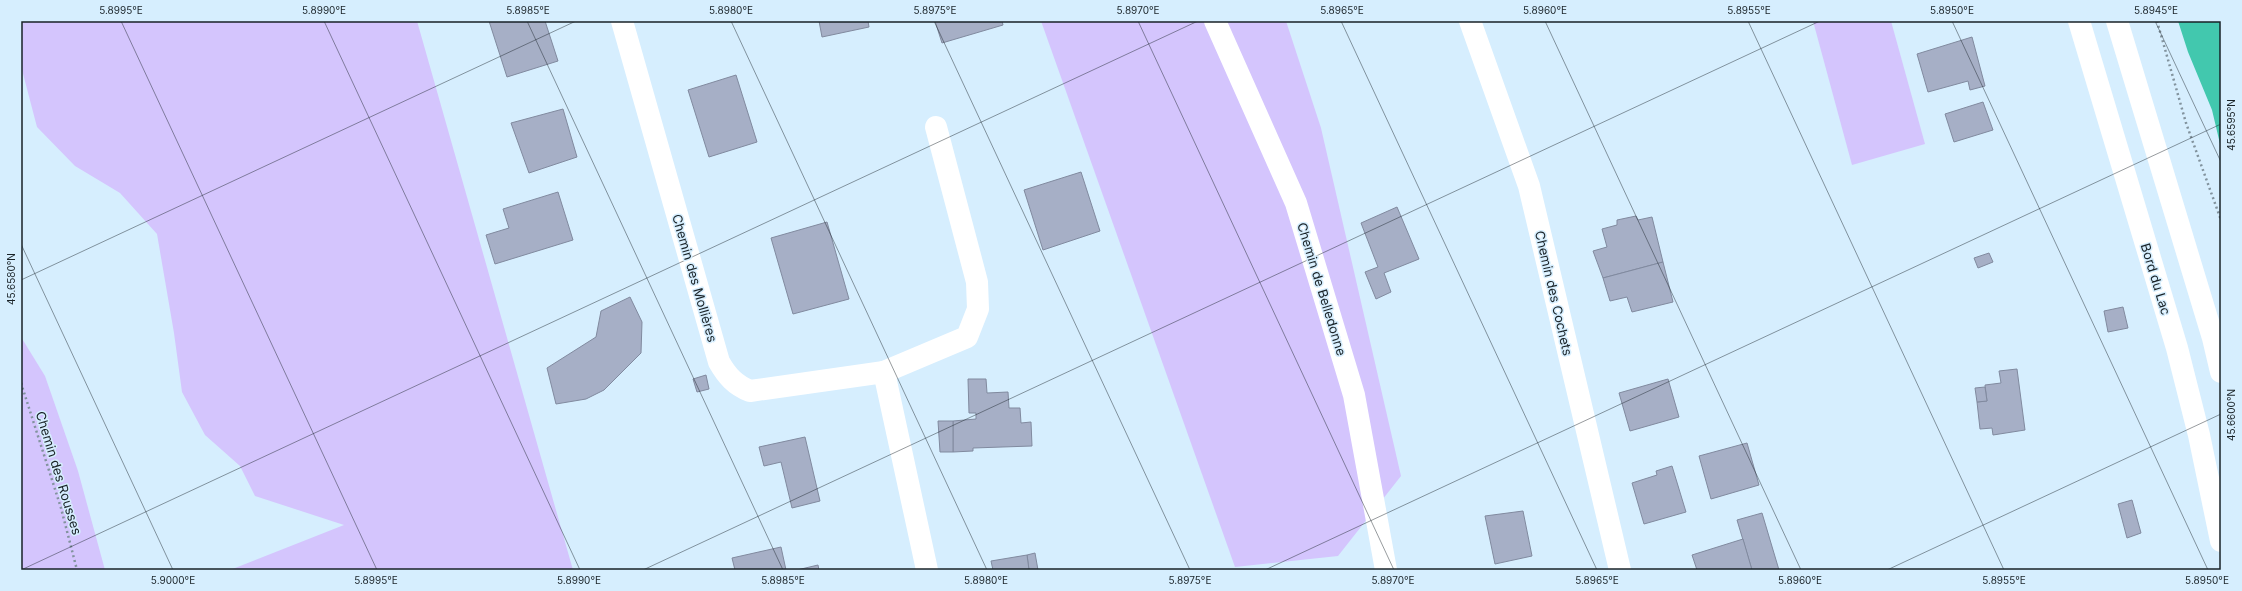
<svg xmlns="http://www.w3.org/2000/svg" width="2242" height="591" viewBox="0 0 2242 591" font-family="Inter,sans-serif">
<rect width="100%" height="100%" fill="#d6eefe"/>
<g fill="#d4c5fd">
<path d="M21,21H417L573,570H230L344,525L255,496L240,466L205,435L182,392L174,333L157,234L120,193L75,166L37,127L21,66Z"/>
<path d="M1041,21H1286L1321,128L1401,476L1338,556L1235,567Z"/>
<path d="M1813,21H1891L1925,144L1852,165Z"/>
<path d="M21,337L45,376L78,471L105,570H21Z"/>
</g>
<path fill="#42c8ae" d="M2178,21H2221V148L2212,110L2188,52Z"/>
<g fill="#a6afc6" stroke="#818a9f">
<path d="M489,21H545L558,61L507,77Z"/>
<path d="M819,21H868L869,27L822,37Z"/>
<path d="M935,21H1002L1003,25L942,43Z"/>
<path d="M1972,37L1985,86L1970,90L1968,81L1928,92L1917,54Z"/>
<path d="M736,75L757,142L709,157L688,90Z"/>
<path d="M1983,102L1993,130L1954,142L1945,114Z"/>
<path d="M563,109L577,157L529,173L511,123Z"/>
<path d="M1081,172L1100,231L1043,250L1024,190Z"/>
<path d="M558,192L573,240L495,264L486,235L509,228L503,209Z"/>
<path d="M1397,207L1419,259L1384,273L1391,292L1376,299L1365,272L1378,267L1361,223Z"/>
<path d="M1636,216L1638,220L1652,217L1663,262L1603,278L1593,251L1607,247L1602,229L1617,225V220Z"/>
<path d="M827,222L849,299L793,314L771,238Z"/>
<path d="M1989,253L1993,262L1978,268L1974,258Z"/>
<path d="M1663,262L1673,302L1632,312L1627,297L1610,301L1603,278Z"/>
<path d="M630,297L642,322L641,353L604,390L586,399L556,404L547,368L596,337L601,311Z"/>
<path d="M2123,307L2128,328L2108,332L2104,311Z"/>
<path d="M2017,369L2025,430L1993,435L1992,428L1980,429L1977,402L1987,401L1985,385L2001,383L1999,371Z"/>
<path d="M706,375L709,389L697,392L693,379Z"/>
<path d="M968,379H986L987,393L1008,392L1009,408H1020L1021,423L1031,422L1032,446L973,448V451L953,452V421L976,419V413H969Z"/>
<path d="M1668,379L1679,417L1630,431L1619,393Z"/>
<path d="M1985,387L1987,401L1977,402L1975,388Z"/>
<path d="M938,421H953V452H940Z"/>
<path d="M805,437L820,501L792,508L781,462L764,466L759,447Z"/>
<path d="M1747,443L1759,485L1711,499L1699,456Z"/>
<path d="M1672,466L1686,512L1644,524L1632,483L1657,475L1656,471Z"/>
<path d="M2132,500L2141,533L2127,538L2118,504Z"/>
<path d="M1523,511L1532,556L1495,564L1485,516Z"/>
<path d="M1762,513L1779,570H1752L1737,520Z"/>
<path d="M1743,539L1752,570H1697L1692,555Z"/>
<path d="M781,547L786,570H735L732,558Z"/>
<path d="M1035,553L1038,570H1029L1027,555Z"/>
<path d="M1027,555L1029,570H993L991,561Z"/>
<path d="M818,565L819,570H797Z"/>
</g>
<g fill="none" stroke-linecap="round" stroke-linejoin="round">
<g stroke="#82939e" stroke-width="2.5" stroke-dasharray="2 3" stroke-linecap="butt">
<path d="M2157,21L2186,123L2221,220"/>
<path d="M21,383L61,508L77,570"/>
</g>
<g stroke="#fff" stroke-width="22">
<path d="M622,21L719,362C727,376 735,385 750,391L884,372L927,570"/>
<path d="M1470,21L1529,186L1620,570"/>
<path d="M884,372L967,337L978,309L977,282L936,127"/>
</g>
<g stroke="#fff" stroke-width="22">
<path d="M1215,21L1296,203L1354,395L1386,570"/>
<path d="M2079,21L2177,348L2199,435L2221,541"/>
<path d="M2117,21L2213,338L2221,372"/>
</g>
</g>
<path fill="none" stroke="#192227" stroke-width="1" stroke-opacity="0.45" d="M121,21L377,570M324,21L580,570M527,21L783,570M731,21L987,570M934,21L1190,570M1138,21L1394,570M1341,21L1597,570M1545,21L1801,570M1748,21L2004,570M1952,21L2208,570M2155,21L2221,162M21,244L173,570M21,280L576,21M21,570L1198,21M643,570L1820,21M1265,570L2221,124M1887,570L2221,414"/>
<g text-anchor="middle" stroke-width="3" stroke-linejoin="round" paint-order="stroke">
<g font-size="13" fill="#192227" stroke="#d6eefe">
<text transform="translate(695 278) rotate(74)" y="5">Chemin des Mollières</text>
<text transform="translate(2156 279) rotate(73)" y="5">Bord du Lac</text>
<text transform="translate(1322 289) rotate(73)" y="5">Chemin de Belledonne</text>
<text transform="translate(1554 293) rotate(77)" y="5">Chemin des Cochets</text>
<text transform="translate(59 473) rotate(73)" y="5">Chemin des Rousses</text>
</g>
</g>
<rect width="2242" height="591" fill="none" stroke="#d6eefe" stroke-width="44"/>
<rect x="22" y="22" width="2198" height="547" fill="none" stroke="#192227" stroke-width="1.5"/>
<g font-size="10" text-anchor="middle" fill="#192227">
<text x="121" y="14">5.8995°E</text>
<text x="324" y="14">5.8990°E</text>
<text x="528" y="14">5.8985°E</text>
<text x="731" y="14">5.8980°E</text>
<text x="935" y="14">5.8975°E</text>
<text x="1138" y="14">5.8970°E</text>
<text x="1342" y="14">5.8965°E</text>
<text x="1545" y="14">5.8960°E</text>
<text x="1749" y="14">5.8955°E</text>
<text x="1952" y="14">5.8950°E</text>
<text x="2156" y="14">5.8945°E</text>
<text transform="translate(2231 125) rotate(-90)" y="4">45.6595°N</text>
<text transform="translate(11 279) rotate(-90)" y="4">45.6580°N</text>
<text transform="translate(2231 415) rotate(-90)" y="4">45.6600°N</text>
<text x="173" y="584">5.9000°E</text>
<text x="376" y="584">5.8995°E</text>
<text x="579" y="584">5.8990°E</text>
<text x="783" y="584">5.8985°E</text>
<text x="986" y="584">5.8980°E</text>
<text x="1190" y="584">5.8975°E</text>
<text x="1393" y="584">5.8970°E</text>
<text x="1597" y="584">5.8965°E</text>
<text x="1800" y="584">5.8960°E</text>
<text x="2004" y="584">5.8955°E</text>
<text x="2207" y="584">5.8950°E</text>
</g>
</svg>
